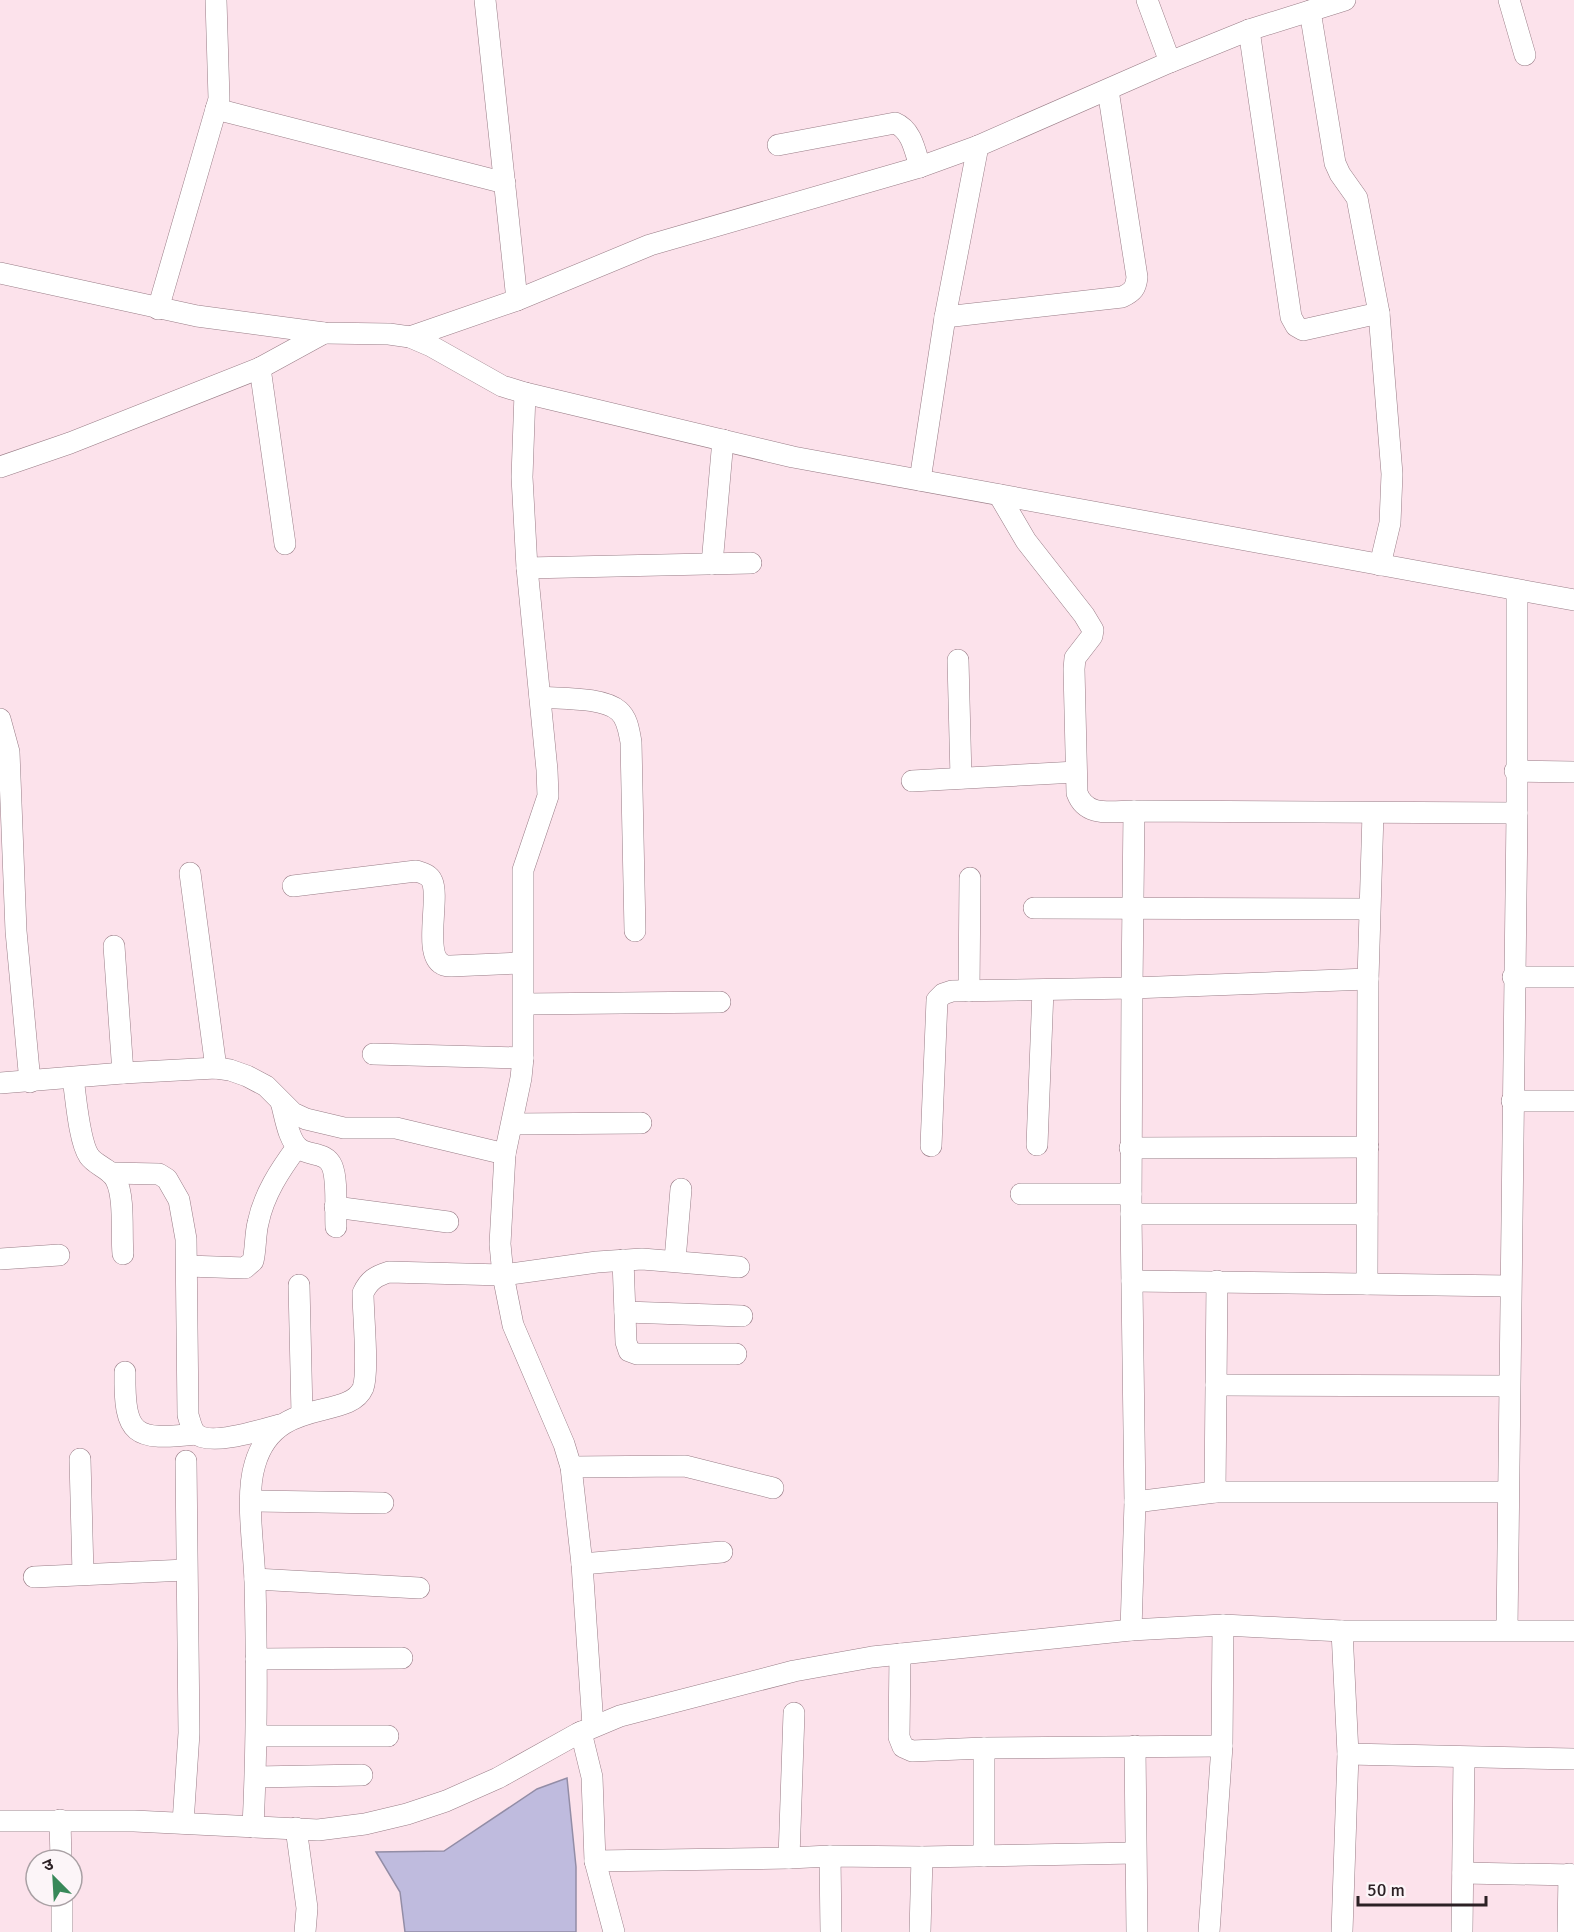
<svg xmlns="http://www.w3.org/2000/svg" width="1574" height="1932" viewBox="0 0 1574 1932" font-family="Signika,'Noto Sans Devanagari',sans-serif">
<rect width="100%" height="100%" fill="#fce2eb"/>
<path fill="#bfbbde" stroke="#938da6" stroke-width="1.5" d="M567,1778L576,1867V1932H405L400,1892L376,1852L444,1851L537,1789Z"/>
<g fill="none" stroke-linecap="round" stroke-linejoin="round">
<defs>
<g id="minor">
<path d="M485,0L517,300"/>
<path d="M1147,0L1170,62"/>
<path d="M1509,0L1525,55"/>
<path d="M1310,11L1335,163L1340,174L1357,198L1379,313L1392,474L1390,523L1380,565"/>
<path d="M1249,30L1291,317L1296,326L1303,330L1379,313"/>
<path d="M216,109L505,183"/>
<path d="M778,145L895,123C912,130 915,151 920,167"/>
<path d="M0,273L197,316L324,333L389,334L410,337L431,346L502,386L525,393L793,457L1574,600"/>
<path d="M158,309L219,99L216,0"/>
<path d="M945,317L1122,297C1133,292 1136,288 1137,277L1108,90"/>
<path d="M410,337L517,300L650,245L920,167L978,146L1170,62L1249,30L1345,0"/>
<path d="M260,368L285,544"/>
<path d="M525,393L522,477L527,568L547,770L548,796L523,870V1058L521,1078L505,1154L500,1244L503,1275L513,1325L564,1444L571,1467L582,1564L593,1726"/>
<path d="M0,467L70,443L260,368L324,333"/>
<path d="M920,480L945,317L978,146"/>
<path d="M999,495L1026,541L1084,615L1093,630L1092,636L1075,658L1074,669L1077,793C1086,818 1112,811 1134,811"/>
<path d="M712,564L723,440"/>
<path d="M527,568L751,563"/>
<path d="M958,660L961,778"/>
<path d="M540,697C562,699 603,697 619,711C628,719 629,732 631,742L635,931"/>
<path d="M0,719L9,752L16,931L30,1082"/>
<path d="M1515,771L1574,772"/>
<path d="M912,781L1076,772"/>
<path d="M190,873L216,1068"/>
<path d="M293,886L416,871C422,873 429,874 432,881C440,898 423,954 442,964C444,966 448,966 451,966L522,963"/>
<path d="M1034,908L1369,909"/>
<path d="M114,946L123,1073"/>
<path d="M1513,977H1574"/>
<path d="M1368,979L1132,988L1134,811L1517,813"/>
<path d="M969,991L970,878"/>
<path d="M524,1004L720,1002"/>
<path d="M373,1054L523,1058"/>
<path d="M73,1078C76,1098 79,1141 89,1156C96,1166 110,1168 116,1180C125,1198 121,1234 123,1254"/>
<path d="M0,1083L123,1073L216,1068L230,1070L247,1076L266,1086L293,1113L306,1119L344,1128H396L505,1154"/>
<path d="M1512,1101H1574"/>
<path d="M281,1102C285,1115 288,1141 300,1149C310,1156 326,1152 332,1166C338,1180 335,1211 336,1227"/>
<path d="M512,1124L641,1123"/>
<path d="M1037,1145L1043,990"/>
<path d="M931,1146L937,1000L943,994L952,991L1132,988L1131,1214L1135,1502L1131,1630"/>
<path d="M1130,1148L1368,1147"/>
<path d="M111,1173L159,1174L167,1179L179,1200L186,1239L188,1415C190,1421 191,1428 195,1433C209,1447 261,1430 279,1425"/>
<path d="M1021,1194H1131"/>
<path d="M335,1207L448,1222"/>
<path d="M1131,1214H1367"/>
<path d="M0,1259L59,1255"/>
<path d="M623,1260L626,1342L629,1351L637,1354H736"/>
<path d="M675,1260L681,1189"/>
<path d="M187,1266L245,1268L253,1261C256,1248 255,1235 258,1223C264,1194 280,1170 297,1147"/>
<path d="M1132,1281L1510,1286"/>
<path d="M1367,1284L1368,979L1373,813"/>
<path d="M299,1285L302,1414"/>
<path d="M625,1312L742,1316"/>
<path d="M125,1372C124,1436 134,1441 196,1434"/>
<path d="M1216,1385L1509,1386"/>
<path d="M80,1459L83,1574"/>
<path d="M571,1467L685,1466L773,1488"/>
<path d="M1215,1492L1217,1281"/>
<path d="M251,1501L383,1503"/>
<path d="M1135,1502L1215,1492H1508"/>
<path d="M582,1564L722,1552"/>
<path d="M34,1577L186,1570"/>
<path d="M255,1579L419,1588"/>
<path d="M1507,1630L1517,813V590"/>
<path d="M900,1654L899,1737L903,1747L912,1751L984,1748L1222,1746"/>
<path d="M256,1659L402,1658"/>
<path d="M581,1732L592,1777L595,1861L614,1932"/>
<path d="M257,1736H388"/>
<path d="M1135,1746L1137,1932"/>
<path d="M1348,1754L1574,1759"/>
<path d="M256,1777L362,1775"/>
<path d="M60,1820L61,1860"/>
<path d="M0,1821H134L318,1830L365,1824L407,1814L446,1801L498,1778L577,1734L620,1716L794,1671L872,1657L1131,1630L1223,1625L1342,1631H1574"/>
<path d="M183,1823L189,1733L186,1461"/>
<path d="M253,1827C257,1745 257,1663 255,1582C254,1547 245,1496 255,1464C275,1395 349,1421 363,1388C369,1372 363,1314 363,1293C369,1280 376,1276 389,1272L503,1275L597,1262L642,1259L739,1267"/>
<path d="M296,1828L307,1908L305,1932"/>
<path d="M830,1856L831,1932"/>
<path d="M984,1856V1748"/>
<path d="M789,1858L794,1713"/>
<path d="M595,1861L789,1858L830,1856L922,1857L1135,1853"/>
<path d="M1463,1873L1574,1875"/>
<path d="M62,1896V1932"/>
<path d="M920,1932L922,1857"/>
<path d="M1209,1932L1222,1746L1223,1625"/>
<path d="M1342,1932L1348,1754L1342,1631"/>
<path d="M1462,1932L1464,1758"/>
<path d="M1568,1932L1569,1874"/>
</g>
</defs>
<use href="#minor" stroke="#997d87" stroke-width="22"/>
<use href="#minor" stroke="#fff" stroke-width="21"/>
</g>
<g transform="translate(54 1878) rotate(336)"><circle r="28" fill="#fcf5f8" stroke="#a9a0a4" stroke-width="1.5"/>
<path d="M0-4.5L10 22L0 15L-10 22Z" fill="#388859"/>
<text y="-9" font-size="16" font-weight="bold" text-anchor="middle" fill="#2c2125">उ</text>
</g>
<path d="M1358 1896v9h128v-9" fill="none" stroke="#2c2125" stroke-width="3"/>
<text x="1367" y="1896" font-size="18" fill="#2c2125" stroke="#fcf5f8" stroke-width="4.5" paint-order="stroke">50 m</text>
</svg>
